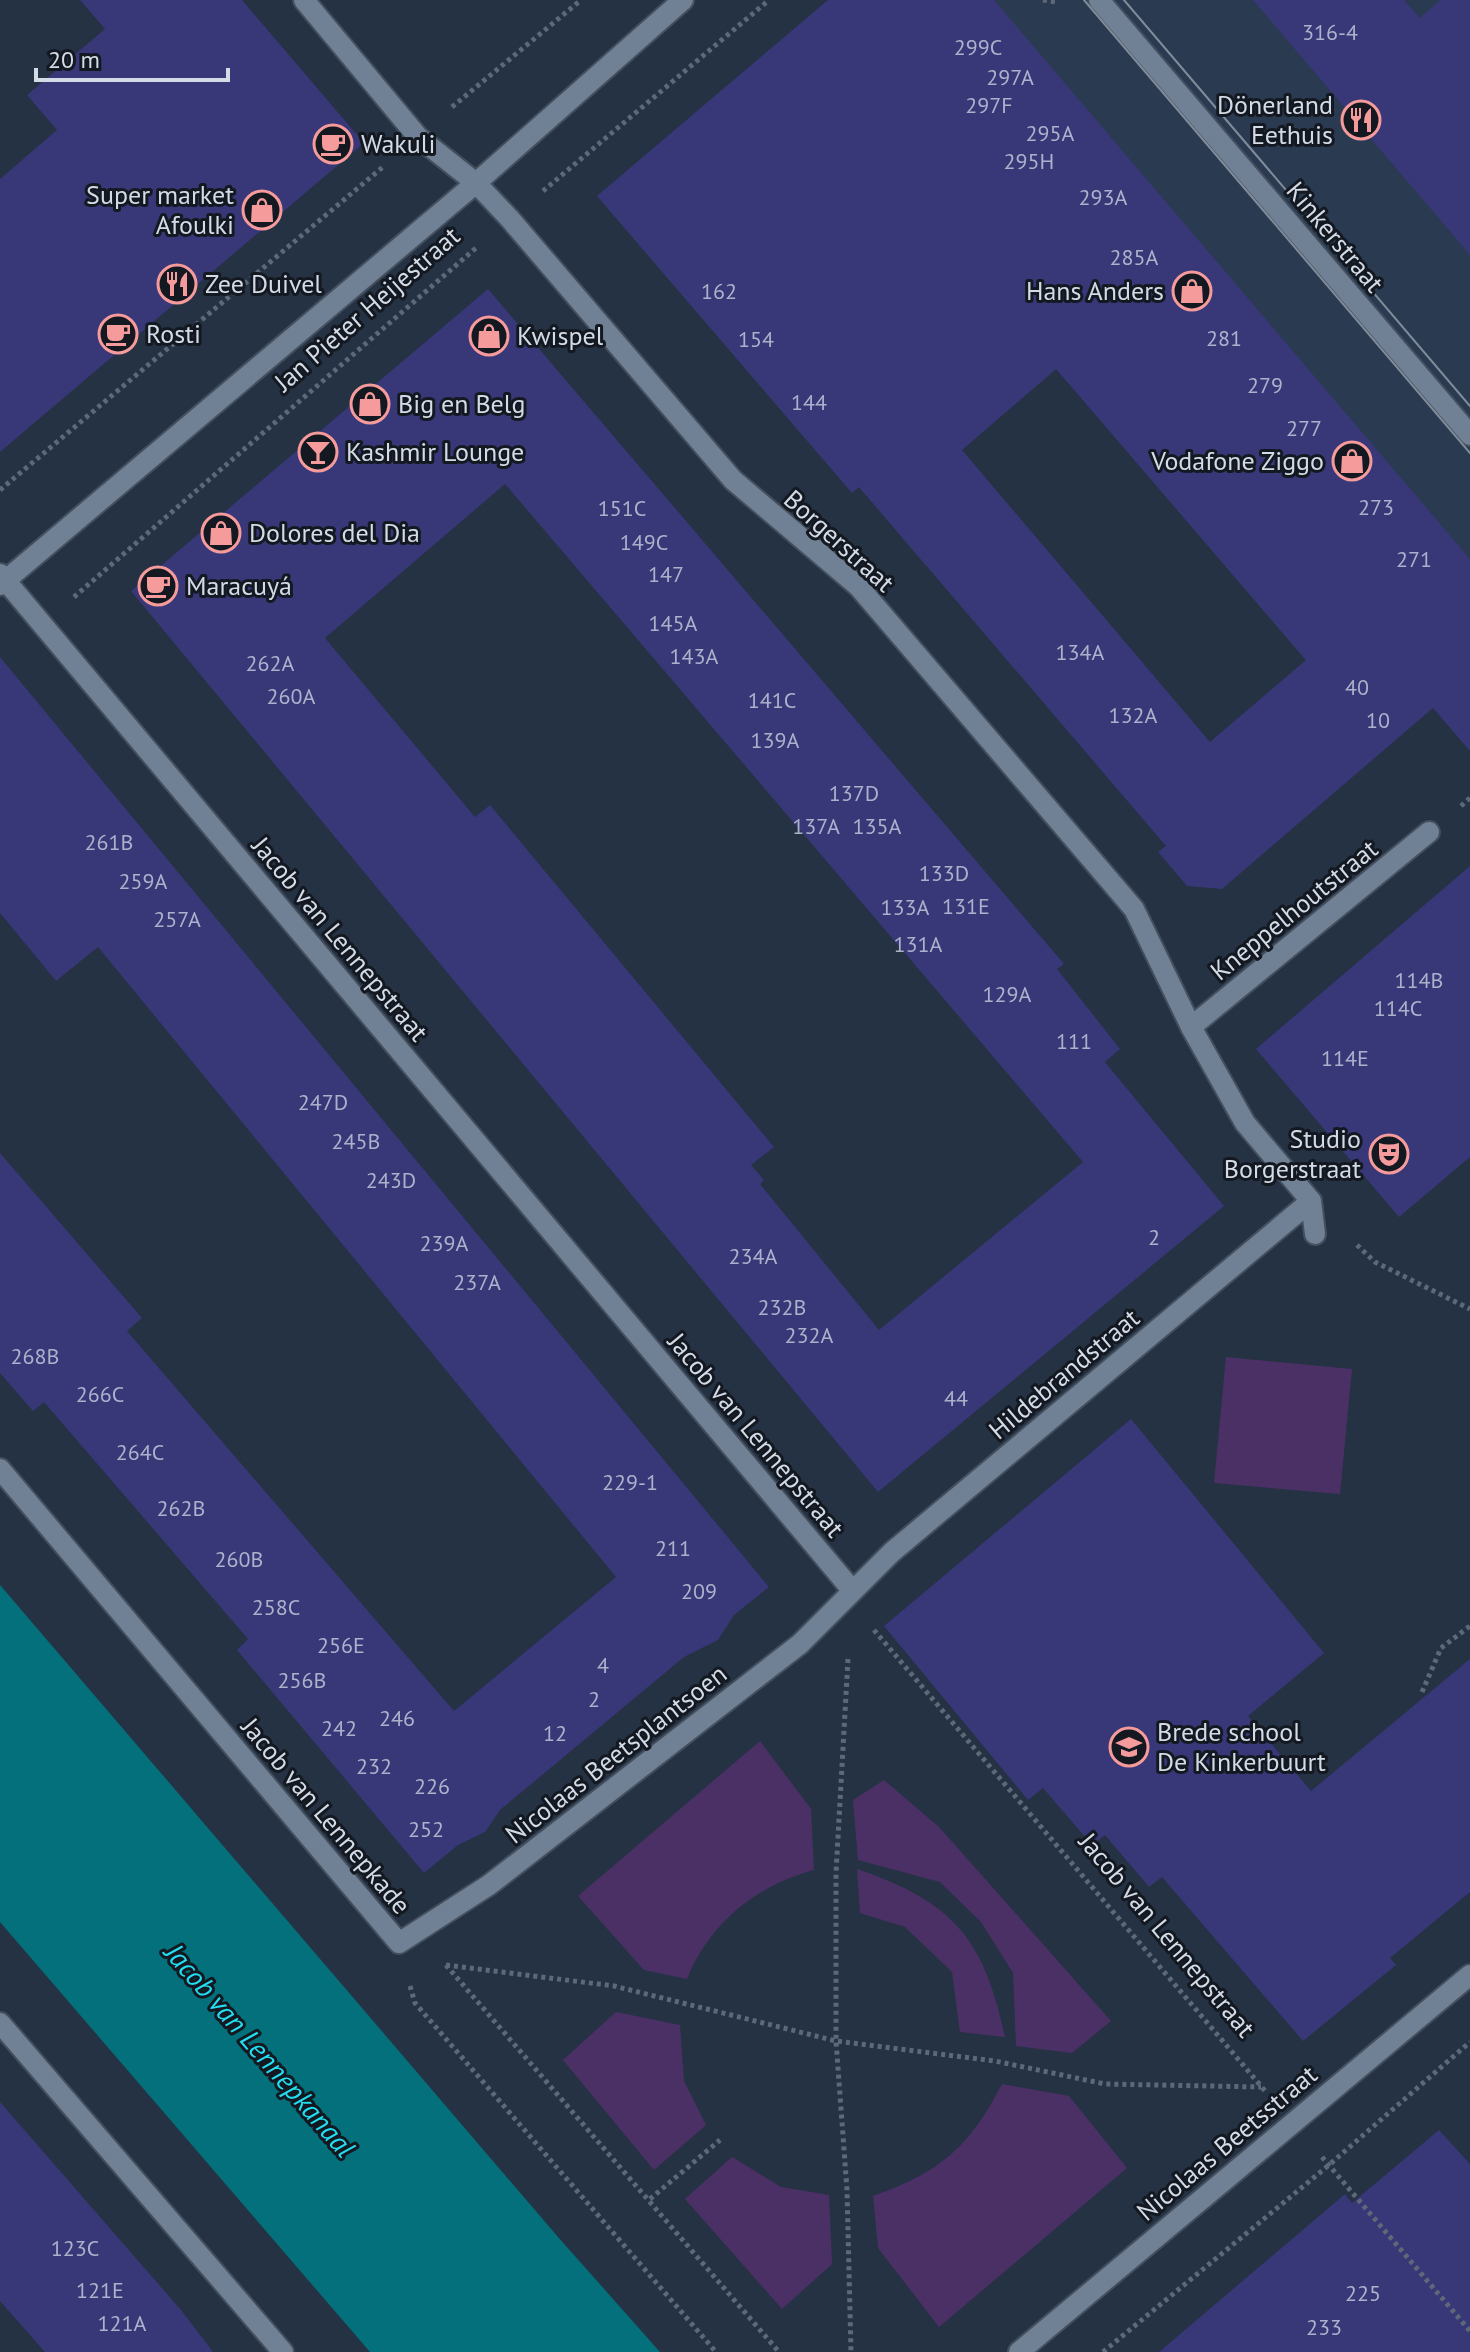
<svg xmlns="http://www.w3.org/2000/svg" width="1470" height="2352" viewBox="0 0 1470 2352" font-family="'PT Sans',sans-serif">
<rect width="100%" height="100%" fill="#253243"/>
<path fill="#2a3b51" d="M828,0H1470V750L1357,619L1307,662L1057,369L1021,399L971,339L910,391L1004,500L926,566L859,487L852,493L597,196Z"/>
<g fill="#4b3066">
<path d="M1226,1357L1352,1369L1340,1494L1214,1483Z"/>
<path d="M760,1741L811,1809L814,1870C755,1886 710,1923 687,1979L644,1970L578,1896Z"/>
<path d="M884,1780L939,1827L1111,2021L1072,2053L1016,2046L1013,1973L981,1922L940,1882L858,1860L853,1800Z"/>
<path d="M857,1869C953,1902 984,1938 1005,2037L960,2032L952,1972L905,1927L860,1913Z"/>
<path d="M616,2012L680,2025L684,2081L706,2125L654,2170L563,2060Z"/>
<path d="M1002,2084L1069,2096L1127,2168L939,2327L878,2248L873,2196C941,2172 969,2147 1002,2084Z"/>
<path d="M732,2157L781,2187L829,2195L832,2264L782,2309L685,2199Z"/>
</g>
<path fill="#03707b" d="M0,1585L558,2237L660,2352H370L0,1922Z"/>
<g fill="#383777" fill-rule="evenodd">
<path d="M80,0H242L364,143L0,452V179L57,130L27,95L105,29Z"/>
<path d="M828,0H994L1470,559V751L1433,708L1222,889L1187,886L1158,852L1166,846L859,487L852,493L597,196ZM1056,369L1306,660L1210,742L962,450Z"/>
<path d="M1253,0H1404L1420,18L1440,0H1470V255Z"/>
<path d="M488,289L1064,964L1057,969L1120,1049L1105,1062L1224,1206L878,1492L131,591ZM505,484L1083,1162L879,1330L760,1184L764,1180L751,1165L774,1147L490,805L475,817L325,638Z"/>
<path d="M0,657L769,1587L734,1615L718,1640L684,1657L500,1810L485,1832L458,1845L424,1873L237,1650L248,1639L44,1402L33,1411L0,1373V1153L142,1318L127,1331L454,1711L616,1577L98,947L56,981L0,913Z"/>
<path d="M1470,866V1157L1399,1217L1256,1049Z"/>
<path d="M1131,1419L1324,1653L1248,1716L1311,1791L1470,1659V1892L1390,1958L1396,1965L1303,2041L1162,1877L1149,1887L1105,1835L1092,1845L1043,1788L1028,1800L884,1626Z"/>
<path d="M0,2102L181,2310L213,2352H45L0,2301Z"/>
<path d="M1439,2130L1470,2164V2352H1159L1345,2194L1352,2203Z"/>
</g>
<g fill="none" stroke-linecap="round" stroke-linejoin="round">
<defs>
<g id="pedestrian">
<path d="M1191,1027L1429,832"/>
<path d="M1311,1201L1315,1234"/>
</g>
<g id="minor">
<path d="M0,574L852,1590"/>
<path d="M0,1469L399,1943L489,1885L800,1644L892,1552L1311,1201L1245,1123L1191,1027L1134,909L858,586L733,480L510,219L476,183L418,137L304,0"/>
<path d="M0,2023L283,2352"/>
<path d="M1019,2352L1470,1975"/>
</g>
<g id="tertiary">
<path d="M1099,0L1470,435"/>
<path d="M0,585L476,183L683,0"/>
</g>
</defs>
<use href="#pedestrian" stroke="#444f5e" stroke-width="24"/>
<use href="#minor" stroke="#444f5e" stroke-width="24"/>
<use href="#tertiary" stroke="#444f5e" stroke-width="24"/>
<g stroke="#5d6978" stroke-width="5" stroke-dasharray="4 4" stroke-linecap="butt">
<path d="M1043,0L1056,2"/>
<path d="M452,107L581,0"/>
<path d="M543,191L769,0"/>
<path d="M0,490L384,166"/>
<path d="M74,597L477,247"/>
<path d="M1461,806L1470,798"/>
<path d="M1357,1245L1375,1262L1470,1309"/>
<path d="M874,1630L1266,2092"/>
<path d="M848,1659L836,1873V2041L847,2190L851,2352"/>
<path d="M1422,1692L1441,1648L1470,1626"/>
<path d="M446,1965L614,1986L836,2041L995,2061L1105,2084L1261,2087"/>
<path d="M446,1965L779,2352"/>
<path d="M410,1986L415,2003L716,2352"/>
<path d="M1322,2157L1470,2331"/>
<path d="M650,2199L720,2140"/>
<path d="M1103,2352L1329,2165L1470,2042"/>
</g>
<use href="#pedestrian" stroke="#718195" stroke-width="20"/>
<use href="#minor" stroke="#718195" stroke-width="20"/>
<use href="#tertiary" stroke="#718195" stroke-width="20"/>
<g stroke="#818c9a" stroke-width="2">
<path d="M1084,0L1470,453"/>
<path d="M1124,0L1470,406"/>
</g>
</g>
<defs>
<symbol id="restaurant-ring" viewBox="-11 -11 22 22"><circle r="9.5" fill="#141921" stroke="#f59b9c" stroke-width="1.5"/><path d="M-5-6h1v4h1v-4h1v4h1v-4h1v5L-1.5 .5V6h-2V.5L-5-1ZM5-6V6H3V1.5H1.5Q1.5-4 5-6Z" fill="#f59b9c"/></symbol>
<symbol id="cafe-ring" viewBox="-11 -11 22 22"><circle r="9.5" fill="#141921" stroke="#f59b9c" stroke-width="1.5"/><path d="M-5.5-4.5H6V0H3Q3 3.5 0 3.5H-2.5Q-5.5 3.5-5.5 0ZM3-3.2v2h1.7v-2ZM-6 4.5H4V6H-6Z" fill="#f59b9c"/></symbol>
<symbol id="shop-ring" viewBox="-11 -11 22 22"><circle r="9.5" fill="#141921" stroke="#f59b9c" stroke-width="1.5"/><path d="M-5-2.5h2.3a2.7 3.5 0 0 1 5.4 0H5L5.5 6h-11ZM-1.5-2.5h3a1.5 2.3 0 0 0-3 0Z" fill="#f59b9c"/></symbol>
<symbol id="bar-ring" viewBox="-11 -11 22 22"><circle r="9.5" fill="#141921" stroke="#f59b9c" stroke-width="1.5"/><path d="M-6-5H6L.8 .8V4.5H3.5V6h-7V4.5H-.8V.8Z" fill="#f59b9c"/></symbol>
<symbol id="theatre-ring" viewBox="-11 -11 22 22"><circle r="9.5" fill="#141921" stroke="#f59b9c" stroke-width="1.5"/><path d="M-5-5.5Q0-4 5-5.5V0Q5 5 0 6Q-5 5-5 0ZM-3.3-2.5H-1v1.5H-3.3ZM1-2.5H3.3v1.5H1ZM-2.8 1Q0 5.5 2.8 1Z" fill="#f59b9c"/></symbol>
<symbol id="school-ring" viewBox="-11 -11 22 22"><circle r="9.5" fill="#141921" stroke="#f59b9c" stroke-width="1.5"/><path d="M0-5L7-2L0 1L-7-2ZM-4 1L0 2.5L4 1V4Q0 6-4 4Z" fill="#f59b9c"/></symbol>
</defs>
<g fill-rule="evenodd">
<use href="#restaurant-ring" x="1339" y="98" width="44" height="44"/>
<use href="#cafe-ring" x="311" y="122" width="44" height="44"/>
<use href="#shop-ring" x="240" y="188" width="44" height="44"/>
<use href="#restaurant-ring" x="155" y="262" width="44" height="44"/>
<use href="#shop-ring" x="1170" y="269" width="44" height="44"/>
<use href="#cafe-ring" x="96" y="312" width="44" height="44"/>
<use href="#shop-ring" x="467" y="314" width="44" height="44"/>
<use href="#shop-ring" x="348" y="382" width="44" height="44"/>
<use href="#bar-ring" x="296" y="430" width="44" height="44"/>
<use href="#shop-ring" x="1330" y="439" width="44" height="44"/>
<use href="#shop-ring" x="199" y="511" width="44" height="44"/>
<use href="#cafe-ring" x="136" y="564" width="44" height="44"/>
<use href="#theatre-ring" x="1367" y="1132" width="44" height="44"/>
<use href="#school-ring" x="1107" y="1725" width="44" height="44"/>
</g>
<g text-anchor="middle" stroke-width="6" stroke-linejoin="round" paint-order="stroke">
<g font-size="22" fill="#acb2cb">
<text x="1330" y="40">316-4</text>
<text x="978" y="55">299C</text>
<text x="1010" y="85">297A</text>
<text x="989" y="113">297F</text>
<text x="1050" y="141">295A</text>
<text x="1029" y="169">295H</text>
<text x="1103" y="205">293A</text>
<text x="1134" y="265">285A</text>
<text x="719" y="299">162</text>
<text x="1224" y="346">281</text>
<text x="756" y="347">154</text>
<text x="1265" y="393">279</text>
<text x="809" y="410">144</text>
<text x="1304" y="436">277</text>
<text x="1376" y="515">273</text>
<text x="622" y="516">151C</text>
<text x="644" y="550">149C</text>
<text x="1414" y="567">271</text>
<text x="666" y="582">147</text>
<text x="673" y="631">145A</text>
<text x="1080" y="660">134A</text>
<text x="694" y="664">143A</text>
<text x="270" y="671">262A</text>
<text x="1357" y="695">40</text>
<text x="291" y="704">260A</text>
<text x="772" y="708">141C</text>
<text x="1133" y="723">132A</text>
<text x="1378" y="728">10</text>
<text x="775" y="748">139A</text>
<text x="854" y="801">137D</text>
<text x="816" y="834">137A</text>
<text x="877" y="834">135A</text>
<text x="109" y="850">261B</text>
<text x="944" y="881">133D</text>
<text x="143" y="889">259A</text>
<text x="966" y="914">131E</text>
<text x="905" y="915">133A</text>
<text x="177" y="927">257A</text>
<text x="918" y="952">131A</text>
<text x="1419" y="988">114B</text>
<text x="1007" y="1002">129A</text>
<text x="1398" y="1016">114C</text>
<text x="1074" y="1049">111</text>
<text x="1345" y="1066">114E</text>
<text x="323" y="1110">247D</text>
<text x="356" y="1149">245B</text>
<text x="391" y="1188">243D</text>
<text x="1154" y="1245">2</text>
<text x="444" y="1251">239A</text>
<text x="753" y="1264">234A</text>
<text x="477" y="1290">237A</text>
<text x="782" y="1315">232B</text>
<text x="809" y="1343">232A</text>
<text x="35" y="1364">268B</text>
<text x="100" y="1402">266C</text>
<text x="956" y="1406">44</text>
<text x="140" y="1460">264C</text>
<text x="630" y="1490">229-1</text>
<text x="181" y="1516">262B</text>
<text x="673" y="1556">211</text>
<text x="239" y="1567">260B</text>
<text x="699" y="1599">209</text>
<text x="276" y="1615">258C</text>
<text x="341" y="1653">256E</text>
<text x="603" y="1673">4</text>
<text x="302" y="1688">256B</text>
<text x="594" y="1707">2</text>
<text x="397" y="1726">246</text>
<text x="339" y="1736">242</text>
<text x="555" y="1741">12</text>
<text x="374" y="1774">232</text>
<text x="432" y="1794">226</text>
<text x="426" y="1837">252</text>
<text x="75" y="2256">123C</text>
<text x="100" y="2298">121E</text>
<text x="1363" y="2301">225</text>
<text x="122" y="2331">121A</text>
<text x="1324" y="2335">233</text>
</g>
<g font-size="26" fill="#d3dbe7" stroke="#141921" text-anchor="start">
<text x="1333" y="114" text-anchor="end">Dönerland<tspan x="1333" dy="30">Eethuis</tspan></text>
<text x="361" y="153">Wakuli</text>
<text x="234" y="204" text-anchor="end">Super market<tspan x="234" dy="30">Afoulki</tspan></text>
<text x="205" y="293">Zee Duivel</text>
<text x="1164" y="300" text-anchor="end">Hans Anders</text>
<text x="146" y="343">Rosti</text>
<text x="517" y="345">Kwispel</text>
<text x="398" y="413">Big en Belg</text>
<text x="346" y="461">Kashmir Lounge</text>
<text x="1324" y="470" text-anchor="end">Vodafone Ziggo</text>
<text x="249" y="542">Dolores del Dia</text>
<text x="186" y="595">Maracuyá</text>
<text x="1361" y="1148" text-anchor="end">Studio<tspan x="1361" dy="30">Borgerstraat</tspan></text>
<text x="1157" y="1741">Brede school<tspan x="1157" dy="30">De Kinkerbuurt</tspan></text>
</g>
<g font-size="26" fill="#d3dbe7" stroke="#141921">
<text transform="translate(1335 237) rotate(50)" y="9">Kinkerstraat</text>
<text transform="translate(367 309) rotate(-41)" y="9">Jan Pieter Heijestraat</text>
<text transform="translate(839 541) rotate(42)" y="9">Borgerstraat</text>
<text transform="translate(1294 910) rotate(-39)" y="9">Kneppelhoutstraat</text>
<text transform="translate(340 939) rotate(50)" y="9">Jacob van Lennepstraat</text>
<text transform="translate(1064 1374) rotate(-40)" y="9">Hildebrandstraat</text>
<text transform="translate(756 1435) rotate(50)" y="9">Jacob van Lennepstraat</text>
<text transform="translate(616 1754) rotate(-38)" y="9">Nicolaas Beetsplantsoen</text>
<text transform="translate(326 1816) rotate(50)" y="9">Jacob van Lennepkade</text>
<text transform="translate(1167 1935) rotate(50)" y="9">Jacob van Lennepstraat</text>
<text transform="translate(1227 2143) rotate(-40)" y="9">Nicolaas Beetsstraat</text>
</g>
<g font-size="28" font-style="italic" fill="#23ddf0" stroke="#141921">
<text transform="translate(260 2050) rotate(49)" y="10">Jacob van Lennepkanaal</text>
</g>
</g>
<path d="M36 68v12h192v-12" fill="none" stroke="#d3dbe7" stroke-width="4"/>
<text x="48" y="68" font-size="24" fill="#d3dbe7" stroke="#141921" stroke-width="6" paint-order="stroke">20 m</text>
</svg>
